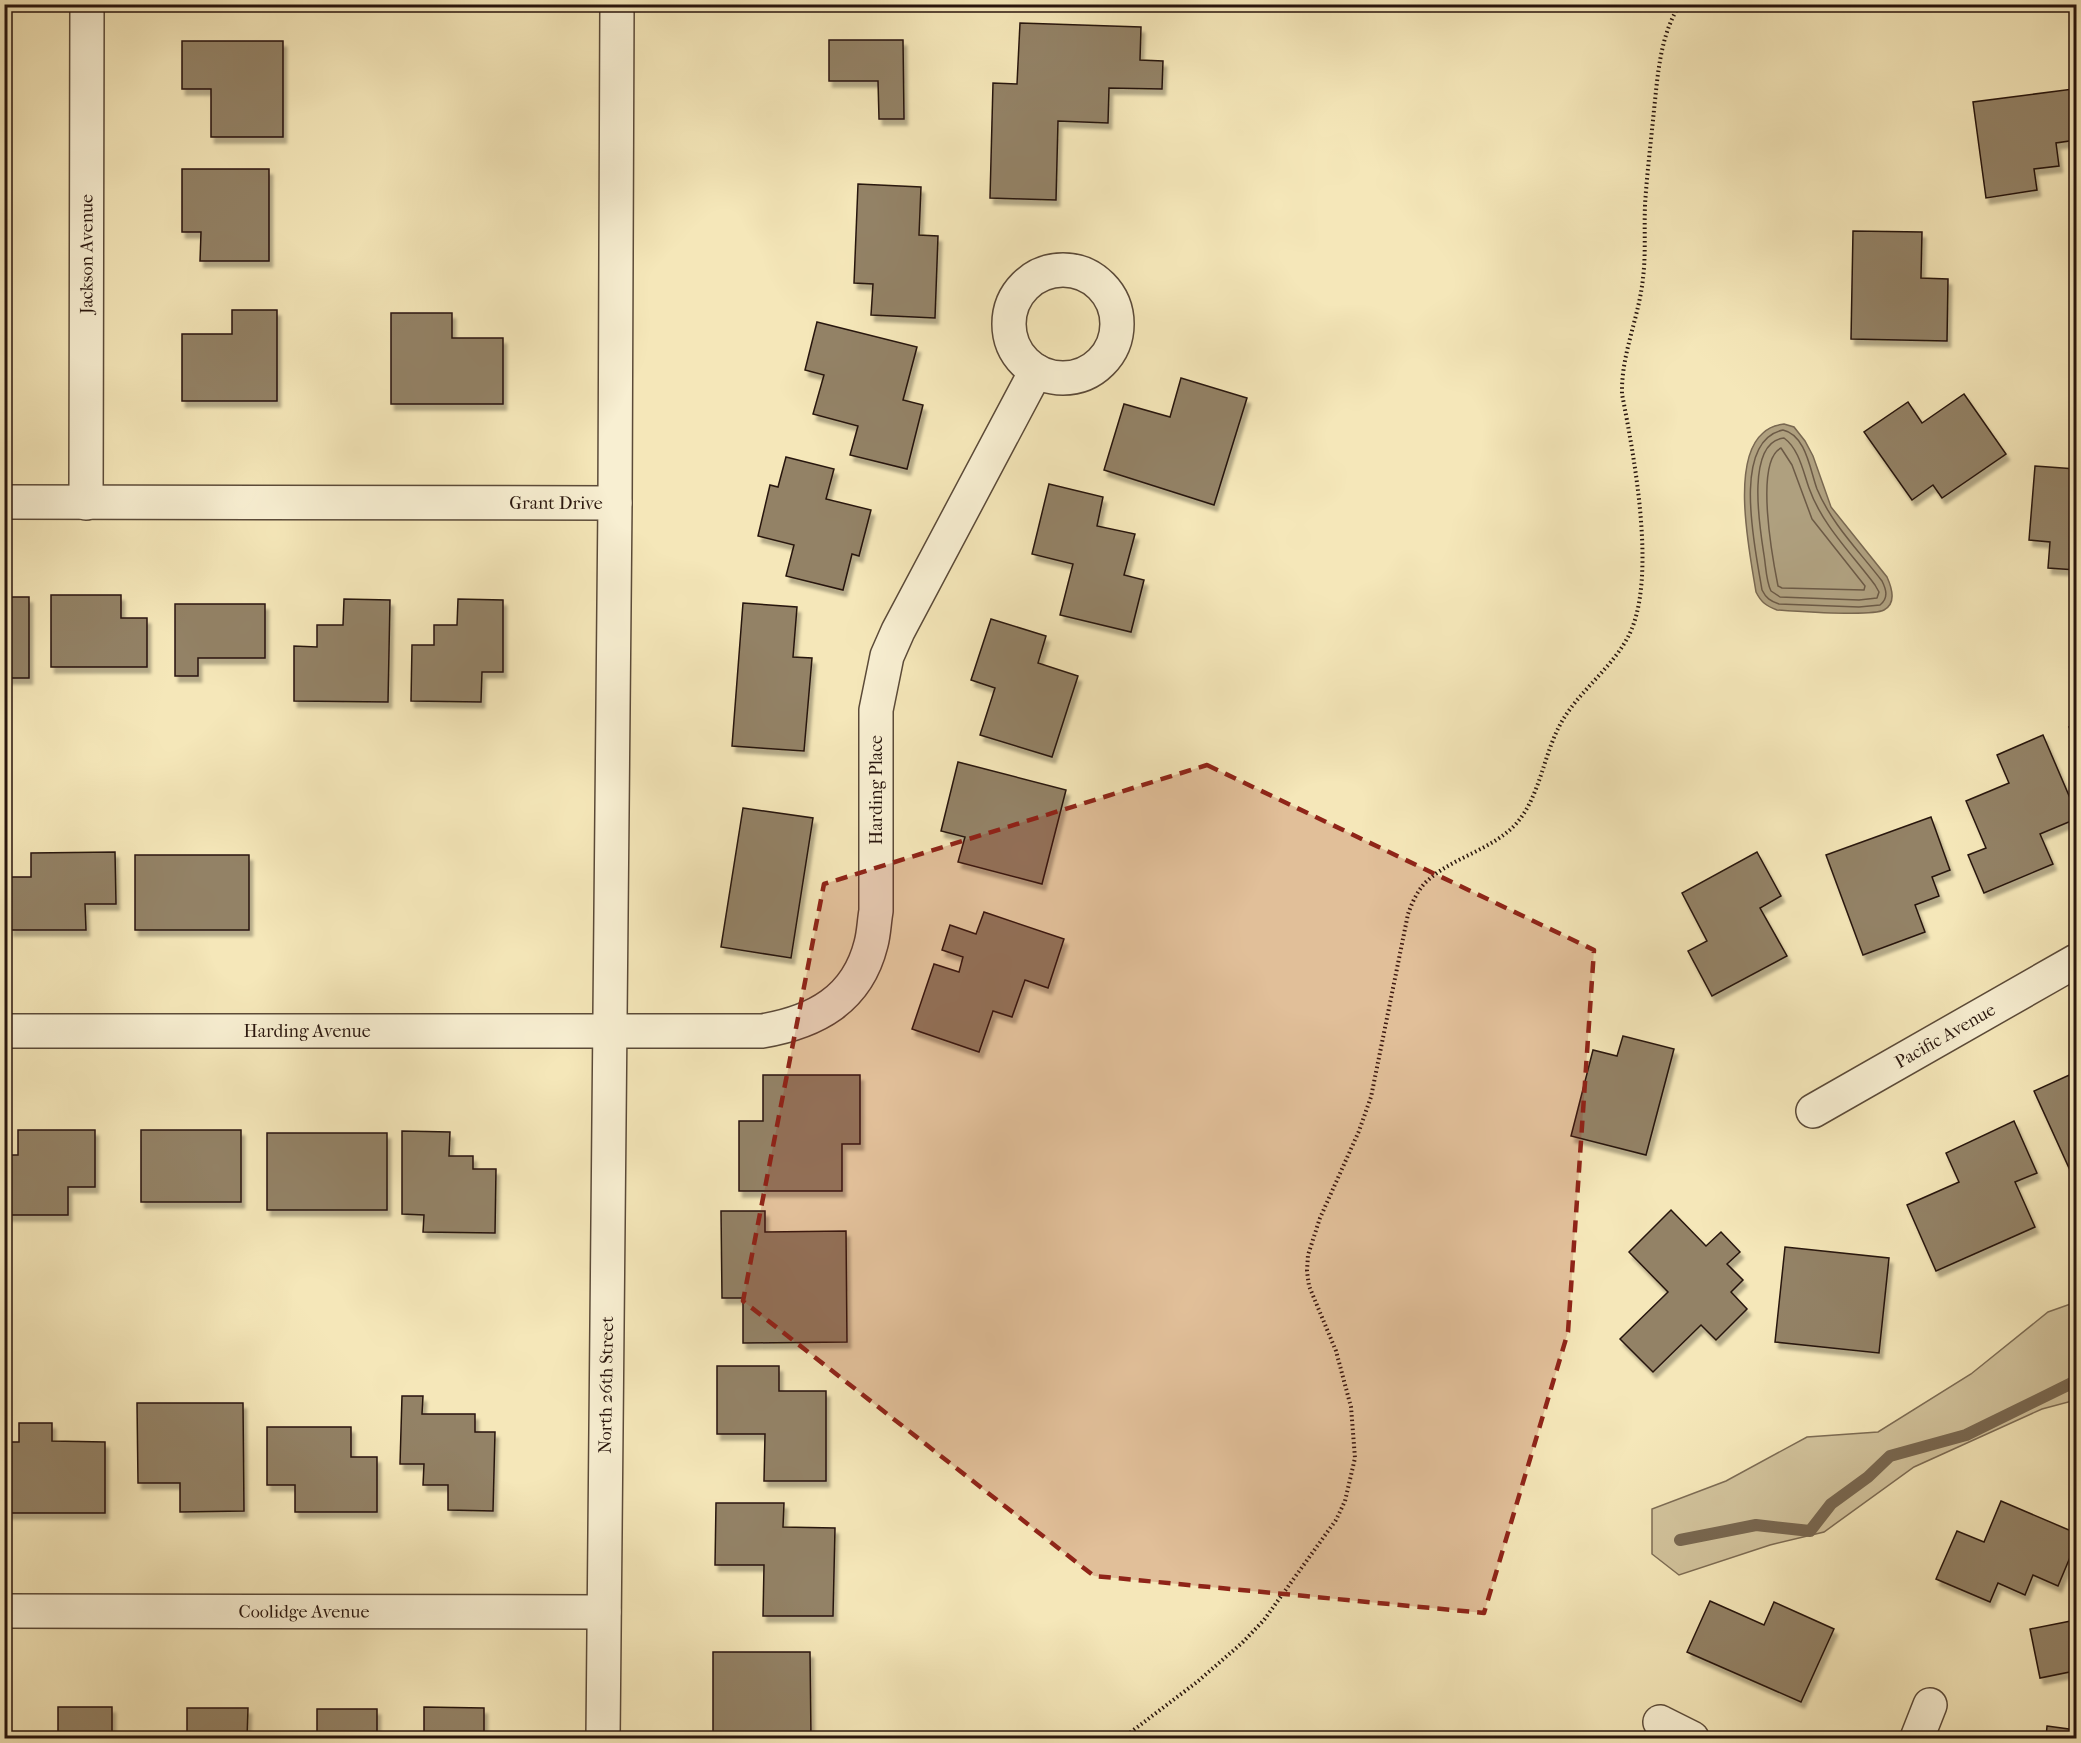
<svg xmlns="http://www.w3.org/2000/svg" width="2081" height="1743" viewBox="0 0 2081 1743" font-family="'IM FELL French Canon',serif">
<defs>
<filter id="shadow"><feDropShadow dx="3.5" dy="6" stdDeviation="1.5" flood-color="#0004"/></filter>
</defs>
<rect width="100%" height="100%" fill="#f5e7b9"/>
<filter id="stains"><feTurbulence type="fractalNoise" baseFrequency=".00333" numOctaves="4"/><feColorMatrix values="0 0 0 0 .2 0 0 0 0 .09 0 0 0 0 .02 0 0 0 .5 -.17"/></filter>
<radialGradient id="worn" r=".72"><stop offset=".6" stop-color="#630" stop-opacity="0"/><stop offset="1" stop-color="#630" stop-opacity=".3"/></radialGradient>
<path fill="#d2c39c" stroke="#7d6c54" stroke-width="1.5" d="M2076,1302V1400L2042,1409L1914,1467L1824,1532L1770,1545L1679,1575L1652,1554V1509L1726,1481L1807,1437L1878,1432L1971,1374L2048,1312Z"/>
<path fill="#afa07f" stroke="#796851" stroke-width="1.5" d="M1784,424L1794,427L1805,441L1813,456L1831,507L1887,577C1892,588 1897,603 1884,610C1871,617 1796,611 1777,610C1766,606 1761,602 1756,592C1750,554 1730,461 1763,433C1769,427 1776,425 1784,424Z"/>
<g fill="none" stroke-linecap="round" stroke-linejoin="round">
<g stroke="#6c5a46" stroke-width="1.5">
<path d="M1783,430C1806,435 1810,470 1817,489C1831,523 1859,551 1882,581C1886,589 1889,598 1880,605L1859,607L1779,604C1770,601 1766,598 1762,590C1756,552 1730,441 1783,430Z"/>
<path d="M1784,438C1799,449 1803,471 1809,488C1822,525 1852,554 1875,585L1879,592L1877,598L1859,600L1780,597L1771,591C1766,581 1766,567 1764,555C1760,529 1745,442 1784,438Z"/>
<path d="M1781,448L1792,465L1812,519L1865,586L1864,590L1782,588L1778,586C1773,561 1754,461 1781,448Z"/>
</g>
<path stroke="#796851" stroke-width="12" d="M1680,1540L1756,1525L1810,1531L1831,1504L1868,1477L1890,1456L1966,1435L2076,1381"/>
</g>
<g fill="#938266" stroke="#28150d" stroke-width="1.5" filter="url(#shadow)">
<path d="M1020,23L1141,27L1140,60L1163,61L1162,89L1109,88L1108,123L1058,121L1056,200L990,198L993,83L1017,84Z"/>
<path d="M829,40H903L904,119H879L878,81H829Z"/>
<path d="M182,41H283V137H211V89H182Z"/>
<path d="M2073,89L2076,117V140L2056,143L2059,166L2034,169L2037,190L1986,198L1973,102Z"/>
<path d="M182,169H269V261H200L201,232H182Z"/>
<path d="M858,184L921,187L919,235L938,236L935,318L871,315L873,284L854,283Z"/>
<path d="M1853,231L1922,232L1921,278L1948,279L1947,341L1851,339Z"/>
<path d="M232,310H277V401H182V334H232Z"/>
<path d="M391,313H452V338H503V404H391Z"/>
<path d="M817,322L917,347L903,400L923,405L907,469L850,455L858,426L813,414L824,375L805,370Z"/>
<path d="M1181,378L1247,398L1214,505L1104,470L1124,404L1170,417Z"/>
<path d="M1964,394L2006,454L1942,498L1933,485L1912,500L1864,432L1908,402L1922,423Z"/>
<path d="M786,457L834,469L826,499L871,510L859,556L852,554L843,590L786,576L794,545L758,536L770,485L778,487Z"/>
<path d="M2035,466L2076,469V570L2048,568L2050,542L2029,540Z"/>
<path d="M1049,484L1103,497L1097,526L1135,534L1124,575L1144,580L1131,632L1060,615L1073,564L1032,554Z"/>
<path d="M51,595H121V618H147V667H51Z"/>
<rect x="4" y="597" width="25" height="81"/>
<path d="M344,599L390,600L388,702L294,701V646L317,647V625H343Z"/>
<path d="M458,599L503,600V672H482L481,702L411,701L412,645H434V625H457Z"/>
<path d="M743,603L797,607L793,657L812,658L804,751L732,746Z"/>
<path d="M175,604H265V658H198V676H175Z"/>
<path d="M991,619L1046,636L1038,663L1078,676L1052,757L980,735L995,688L971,680Z"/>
<path d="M2076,724V743L2069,727Z"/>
<path d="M2043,735L2076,812V819L2040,834L2053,864L1984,893L1968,855L1986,848L1966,801L2009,783L1997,755Z"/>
<path d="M958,762L1066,790L1042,884L958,862L965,837L941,831Z"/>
<path d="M743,808L813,818L791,958L721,947Z"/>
<path d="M1931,817L1950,870L1932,877L1939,896L1915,905L1925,932L1863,955L1826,855Z"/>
<path d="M115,852L116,904H85L86,930H10V877H31V853Z"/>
<path d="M1757,852L1781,896L1760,908L1787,956L1712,996L1688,951L1707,941L1682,893Z"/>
<rect x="135" y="855" width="114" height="75"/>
<path d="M984,912L1064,939L1048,988L1025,980L1012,1017L993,1011L979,1052L912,1029L934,964L959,972L963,957L942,950L950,925L976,934Z"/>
<path d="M1623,1036L1674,1049L1646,1155L1571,1136L1593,1050L1617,1056Z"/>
<path d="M2076,1072V1178L2074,1179L2034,1091Z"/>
<path d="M763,1075H860V1144H842V1191H739V1121H763Z"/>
<path d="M2014,1121L2037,1173L2015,1182L2035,1227L1936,1271L1907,1205L1959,1182L1946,1153Z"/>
<path d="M18,1130H95V1187H68V1215H4V1155H18Z"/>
<rect x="141" y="1130" width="100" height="72"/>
<path d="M402,1131L450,1132L449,1156H473V1169H496L495,1233L423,1232L424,1215L402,1214Z"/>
<rect x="267" y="1133" width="120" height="77"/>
<path d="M1671,1210L1706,1246L1721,1232L1740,1252L1727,1264L1743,1280L1731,1292L1747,1309L1716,1340L1701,1325L1653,1372L1620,1339L1668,1292L1629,1252Z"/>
<path d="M721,1211H765V1232L846,1231L847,1342L743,1343V1298H722Z"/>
<path d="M1785,1247L1889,1258L1879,1353L1775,1342Z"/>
<path d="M717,1366H779V1391H826V1481H764L765,1434H717Z"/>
<path d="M402,1396H423L422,1414H475V1432H495L493,1511L448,1510V1485H423L424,1464H400Z"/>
<path d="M137,1403H243L244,1511L180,1512V1483H138Z"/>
<path d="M19,1423H52V1441L105,1442V1513H4V1442H19Z"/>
<path d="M267,1427H351V1457H377V1512H295V1485H267Z"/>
<path d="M2001,1501L2076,1533V1543L2058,1586L2033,1575L2025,1595L1998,1583L1990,1602L1936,1579L1957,1531L1984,1542Z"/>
<path d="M716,1503H784L783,1527L835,1528L833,1616H763L764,1565H715Z"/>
<path d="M1710,1601L1764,1625L1774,1602L1834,1629L1801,1702L1687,1652Z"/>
<path d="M2076,1620V1694H2075L2070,1672L2040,1678L2030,1629Z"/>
<path d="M713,1652H810L811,1738H713Z"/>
<path d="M58,1707H112V1738H12V1735H58Z"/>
<path d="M424,1707L484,1708V1738H400H424Z"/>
<path d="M187,1708H248L247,1738H164V1733H187Z"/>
<path d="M317,1709H377V1738H291V1733H317Z"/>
<path d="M2047,1726L2076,1730V1738H2046Z"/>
</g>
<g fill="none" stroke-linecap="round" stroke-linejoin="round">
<defs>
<g id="minor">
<circle cx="1063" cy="324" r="54"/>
<path id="s1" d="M4,502L615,503L603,1738"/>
<path id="s2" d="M86,503L87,4"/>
<path d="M615,503L617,4"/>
<path id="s3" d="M4,1031H762C815,1022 857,1000 871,944C874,933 874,922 876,911V710L887,656L898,631L1036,371"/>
<path id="s4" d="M1813,1111L2076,961"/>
<path id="s5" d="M4,1611L604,1612"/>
<path d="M1660,1722L1692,1738"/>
<path d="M1917,1738L1930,1705"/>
</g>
</defs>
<use href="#minor" stroke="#5b4a38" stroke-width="36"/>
<path stroke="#28150d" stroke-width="4" stroke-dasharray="1.5 3" stroke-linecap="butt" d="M1123,1738L1197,1682L1242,1643L1264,1620L1336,1520L1345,1501L1355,1458L1351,1407L1336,1351L1309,1286L1307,1271L1308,1255L1320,1218L1359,1131L1371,1097L1408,914C1412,903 1417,891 1426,882C1451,858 1489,851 1514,826C1540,799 1543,755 1561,723C1579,691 1611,669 1628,637C1658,581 1634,456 1622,394C1621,354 1639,318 1643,278C1646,254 1644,229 1645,205C1647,173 1651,141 1654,110C1658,73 1660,36 1680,4"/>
<use href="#minor" stroke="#f8efd2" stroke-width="33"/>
</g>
<path fill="#8f2418" fill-opacity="0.2" stroke="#8f2418" stroke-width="4.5" stroke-dasharray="12 8" stroke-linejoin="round" d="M1207,765L1594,950L1568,1332L1484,1613L1094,1576L743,1301L824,884Z"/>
<g text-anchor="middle" stroke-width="4.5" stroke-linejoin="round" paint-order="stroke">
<g font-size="18" fill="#28150d" stroke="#f8efd2">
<text dy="6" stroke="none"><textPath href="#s2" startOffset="249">Jackson Avenue</textPath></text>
<text dy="6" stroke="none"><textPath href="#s1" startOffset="552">Grant Drive</textPath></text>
<text transform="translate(876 790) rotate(-90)" y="6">Harding Place</text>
<text dy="6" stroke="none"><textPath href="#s3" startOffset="303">Harding Avenue</textPath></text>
<text dy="6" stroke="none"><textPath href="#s4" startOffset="152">Pacific Avenue</textPath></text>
<text transform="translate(606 1385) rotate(-89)" y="6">North 26th Street</text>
<text dy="6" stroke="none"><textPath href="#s5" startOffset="300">Coolidge Avenue</textPath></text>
</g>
</g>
<rect width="2081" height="1743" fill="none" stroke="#f5e7b9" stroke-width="24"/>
<rect x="6" y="6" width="2069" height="1731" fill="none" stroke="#28150d" stroke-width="3"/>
<rect x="12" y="12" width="2057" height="1719" fill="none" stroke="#28150d" stroke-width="1.5"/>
<rect width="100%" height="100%" filter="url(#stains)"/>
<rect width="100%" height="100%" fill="url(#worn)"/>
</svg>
